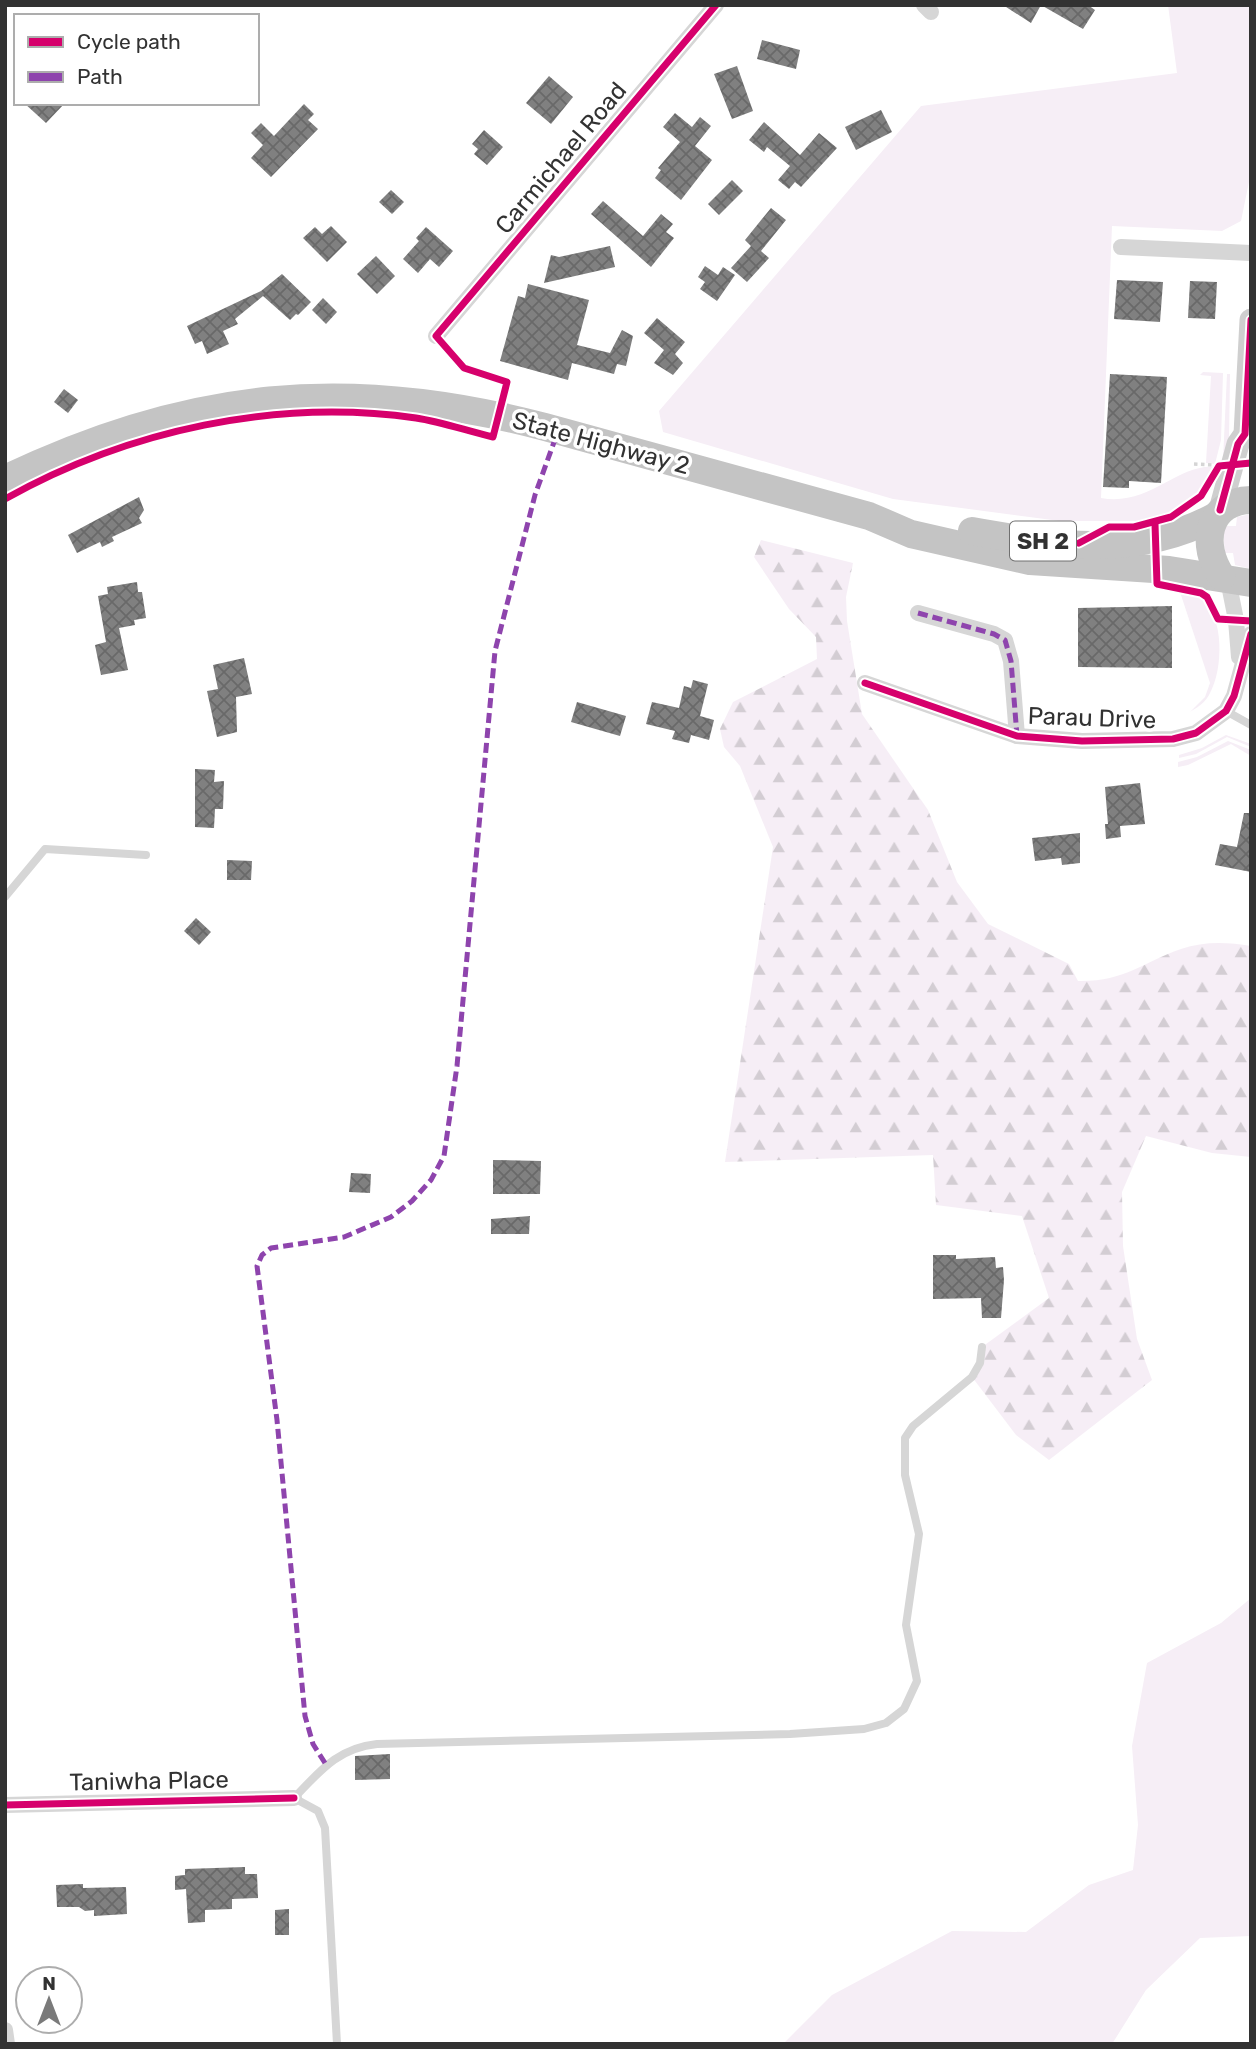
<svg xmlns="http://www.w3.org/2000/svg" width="1256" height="2049" viewBox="0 0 1256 2049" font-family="Rubik,sans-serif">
<defs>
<pattern id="forest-firs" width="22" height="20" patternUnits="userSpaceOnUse" patternTransform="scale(1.75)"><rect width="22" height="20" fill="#f6eef6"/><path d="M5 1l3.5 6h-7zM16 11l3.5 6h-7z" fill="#d3cdd3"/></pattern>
<pattern id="building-cross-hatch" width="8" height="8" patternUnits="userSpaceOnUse" patternTransform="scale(1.75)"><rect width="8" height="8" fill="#808080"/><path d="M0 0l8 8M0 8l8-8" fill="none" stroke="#696969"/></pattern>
</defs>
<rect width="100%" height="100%" fill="#fff"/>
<g fill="#f6eef6">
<path d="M1168,5H1251V172L1241,221L1222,231L1112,226L1101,498C1149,507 1178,463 1215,467L1196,496L1168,515L1151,521H1060L893,499L663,432L659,411L921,106L1177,73Z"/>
<path d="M1203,372L1223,373L1221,440L1215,464L1206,463L1211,376L1200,375Z"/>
<path d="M1227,374H1230L1229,439L1223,460Z"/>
<path d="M1251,514V569L1235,565L1233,553H1225L1223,532L1227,526H1236L1237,517Z"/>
<path d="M1180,592C1187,594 1196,594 1201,598C1225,616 1223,670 1210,693C1206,702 1198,707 1190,712L1205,697L1210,683Z"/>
<path d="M1226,735L1251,744V747L1227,737L1196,754L1179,758V755L1202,748Z"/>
<path d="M1228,741L1251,750V756L1231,744L1188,765L1178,767V762L1197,757Z"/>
<path d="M1251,1598V1936L1200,1938L1146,1990L1112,2044H783L832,1995L952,1931L1026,1932L1089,1885L1133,1870L1138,1825L1132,1746L1147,1663L1221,1623Z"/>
</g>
<path fill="url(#forest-firs)" d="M761,540L853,563L846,597L847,621L862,714L928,810L957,882L988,924L1069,964L1078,981C1124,982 1141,963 1181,949C1204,941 1227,942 1251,946V1157L1212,1153L1146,1136L1122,1192L1123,1246L1137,1339L1152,1380L1049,1460L1016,1435L972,1377L982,1347L1049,1298L1022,1216L936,1205L933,1155L725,1162L773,847L740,766L724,747L720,729L733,702L817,659L816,637L789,609L754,557Z"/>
<g fill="url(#building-cross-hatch)">
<path d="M1003,5H1088L1095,10L1083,29L1041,5L1031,23Z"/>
<path d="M762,40L800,50L796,69L757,59Z"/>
<path d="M737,66L753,111L732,119L714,74Z"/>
<path d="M549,76L573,97L551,124L526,103Z"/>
<path d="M24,103H65L46,123Z"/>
<path d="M304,104L314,114L308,120L318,129L271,177L251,158L263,145L251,133L261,123L274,136Z"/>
<path d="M881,110L892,132L856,150L845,127Z"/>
<path d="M675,113L692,127L700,117L711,126L695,146L712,160L681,200L655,178L661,170L658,168L680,142L663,127Z"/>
<path d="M764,122L800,155L819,133L837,148L801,187L795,182L789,189L778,180L790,166L767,147L764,152L749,140Z"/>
<path d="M484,130L503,147L487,165L474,154L478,149L472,144Z"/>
<path d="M732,180L743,191L719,215L708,204Z"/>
<path d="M391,190L404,202L392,214L379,202Z"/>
<path d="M603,201L643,236L661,214L673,224L666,232L674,238L651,267L591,214Z"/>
<path d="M771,208L786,220L761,251L769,258L747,282L731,268L751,246L745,240Z"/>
<path d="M331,226L347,242L327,262L303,238L315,227L322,234Z"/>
<path d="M426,227L453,251L439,267L430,259L418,273L403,259L419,241L416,238Z"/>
<path d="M610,246L615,267L544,283L551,255L559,257Z"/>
<path d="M376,256L395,276L377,294L357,274Z"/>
<path d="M705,266L718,275L723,267L735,275L717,301L700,289L705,282L698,277Z"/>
<path d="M282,274L311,302L298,315L296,314L290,320L263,296L235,319L238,324L223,331L229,344L207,354L202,341L195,344L187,326L261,291Z"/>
<path d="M1117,280L1163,282L1160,322L1114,319Z"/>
<path d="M1190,281L1217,282L1215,319L1188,318Z"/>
<path d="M528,284L589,300L577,345L610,353L622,330L633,336L626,366L617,364L614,374L572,363L568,380L500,361L518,296L525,298Z"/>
<path d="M323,298L337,312L326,324L312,310Z"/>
<path d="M657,318L685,342L675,354L683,363L673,375L654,363L664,350L644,333Z"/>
<path d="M1110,374L1167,377L1161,483L1129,481V488L1103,487Z"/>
<path d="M64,389L78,400L68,413L54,402Z"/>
<path d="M139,497L144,510L139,518L142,523L112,537L114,541L102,547L100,542L77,553L68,535Z"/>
<path d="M137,582L138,592H142L146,618L134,620L135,625L119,628L128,670L101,675L95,645L106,642L98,596L108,594L107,587Z"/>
<path d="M1172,606V668L1078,667V608Z"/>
<path d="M244,658L252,694L236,697L237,732L217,737L207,691L218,689L213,665Z"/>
<path d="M693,680L708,684L700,716L714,720L709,740L691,735L689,743L672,739L675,731L646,724L652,702L679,708L684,686L691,688Z"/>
<path d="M577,702L626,716L620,736L571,722Z"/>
<path d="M195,769L215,770L214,782L224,781L223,809H215L214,828L195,827Z"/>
<path d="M1140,783L1145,824L1120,826L1121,837L1106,839L1105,824H1108L1105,787Z"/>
<path d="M1244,813H1251V872L1215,865L1220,844L1237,847Z"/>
<path d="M1080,833V863L1062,865L1061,858L1035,861L1032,838Z"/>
<path d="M227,860L252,861L251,880H227Z"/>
<path d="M196,918L211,932L199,945L184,931Z"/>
<path d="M493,1160L541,1161L540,1194H493Z"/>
<path d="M351,1173L371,1174L370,1193L349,1192Z"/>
<path d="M530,1216L529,1234H491V1219Z"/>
<path d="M933,1255H956V1259L995,1257L996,1268L1003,1267L1004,1280L1001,1318H982L981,1298L933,1299Z"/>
<path d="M390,1754V1779L355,1780V1756Z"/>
<path d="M245,1867V1874H257L258,1898L232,1899V1909L205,1910V1922L188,1923L186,1889L175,1890V1876L185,1875V1869Z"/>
<path d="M83,1884V1888L126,1887L127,1914L94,1916V1910L85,1911L79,1907H57L56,1885Z"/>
<path d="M289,1909V1935H275V1910Z"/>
</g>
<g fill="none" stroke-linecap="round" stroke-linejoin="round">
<path stroke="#d5d5d5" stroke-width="3.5" stroke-dasharray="3.5 3.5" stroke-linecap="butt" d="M1194,464L1214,465"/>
<g stroke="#d6d6d6" stroke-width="8">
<path d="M1226,711L1251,725"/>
<path d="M5,897L45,849L146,855"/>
<path d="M337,2044L325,1828L318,1811L294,1798C320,1771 338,1748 377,1744L790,1734L864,1729L886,1723L904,1709L917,1681L906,1625L919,1534L905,1475V1438L913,1426L972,1377L980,1363L982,1347"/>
</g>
<g stroke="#d6d6d6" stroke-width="16">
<path d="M924,5L931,12"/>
<path d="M1121,247L1251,253"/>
<path d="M436,336L716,5"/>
<path d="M1228,580L1236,620L1239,657"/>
<path d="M918,613L994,634L1005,640L1011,661L1017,736"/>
<path d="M865,683L1017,736L1082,741L1173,739L1196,733L1226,711L1234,696L1251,634"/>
<path d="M5,1805L294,1798"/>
<path d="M5,2030L7,2044"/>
</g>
<path stroke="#cfcfcf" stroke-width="23" d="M1220,510L1238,444L1245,434L1251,320"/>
<g stroke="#c4c4c4" stroke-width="28">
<path d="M5,479C188,391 348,375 545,427L869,516L911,534L1030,561L1169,570L1251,583"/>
<path d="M972,531C1054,546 1138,558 1214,517"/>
<path d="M1222,577C1200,546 1206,501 1251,500"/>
</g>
<g stroke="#8e44ad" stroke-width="5" stroke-dasharray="10 5" stroke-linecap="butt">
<path d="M918,613L994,634L1005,640L1011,661L1017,736"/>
<path d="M325,1763L313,1744L305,1716L277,1420L257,1266L262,1255L271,1248L344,1237L391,1217L412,1201L431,1180L444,1156L457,1066L495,651L535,495L558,431"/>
</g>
<defs>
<g id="cycleway">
<path d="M5,499C128,430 276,398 416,418C442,422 467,431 493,437L507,382L464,368L436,336L716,5"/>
<path d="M1220,510L1238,444L1245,434L1251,320"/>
<path d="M1155,524L1157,584L1201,593L1207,597L1218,619L1251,621"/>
<path d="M1079,543L1109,527H1134L1171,517L1201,496L1219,466L1251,463"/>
<path d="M865,683L1017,736L1082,741L1173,739L1196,733L1226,711L1234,696L1251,634"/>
<path d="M5,1805L294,1798"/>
</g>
</defs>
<use href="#cycleway" stroke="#fff" stroke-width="11"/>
<use href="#cycleway" stroke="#d6006c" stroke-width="7"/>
</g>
<g text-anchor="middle" stroke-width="7" stroke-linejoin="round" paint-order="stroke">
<rect fill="#fff" stroke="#707070" stroke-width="2" x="1010" y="521.5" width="66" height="39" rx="5"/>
<g font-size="23" font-weight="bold" fill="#323232">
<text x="1043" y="549">SH 2</text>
</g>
<g font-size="24" fill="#323232" stroke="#fff">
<text transform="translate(561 158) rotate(-50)" y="8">Carmichael Road</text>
<text transform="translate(601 443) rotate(15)" y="8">State Highway 2</text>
<text transform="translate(1092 718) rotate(2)" y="8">Parau Drive</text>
<text transform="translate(149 1781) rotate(-1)" y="8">Taniwha Place</text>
</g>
</g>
<rect width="1256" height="2049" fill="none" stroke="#323232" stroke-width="14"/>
<rect x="14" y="14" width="245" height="91" fill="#ffffff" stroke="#adadad" stroke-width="2"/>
<rect x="28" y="37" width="35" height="10" fill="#d6006c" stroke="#adadad" stroke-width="2"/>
<text x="77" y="49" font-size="21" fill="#323232">Cycle path</text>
<rect x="28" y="72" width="35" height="10" fill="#8e44ad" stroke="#adadad" stroke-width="2"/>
<text x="77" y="84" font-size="21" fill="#323232">Path</text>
<g transform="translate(49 2000)"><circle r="33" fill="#ffffff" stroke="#adadad" stroke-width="2"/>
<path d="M0-5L12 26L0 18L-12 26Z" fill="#7a7a7a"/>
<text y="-10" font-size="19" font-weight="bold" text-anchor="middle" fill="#323232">N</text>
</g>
</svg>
